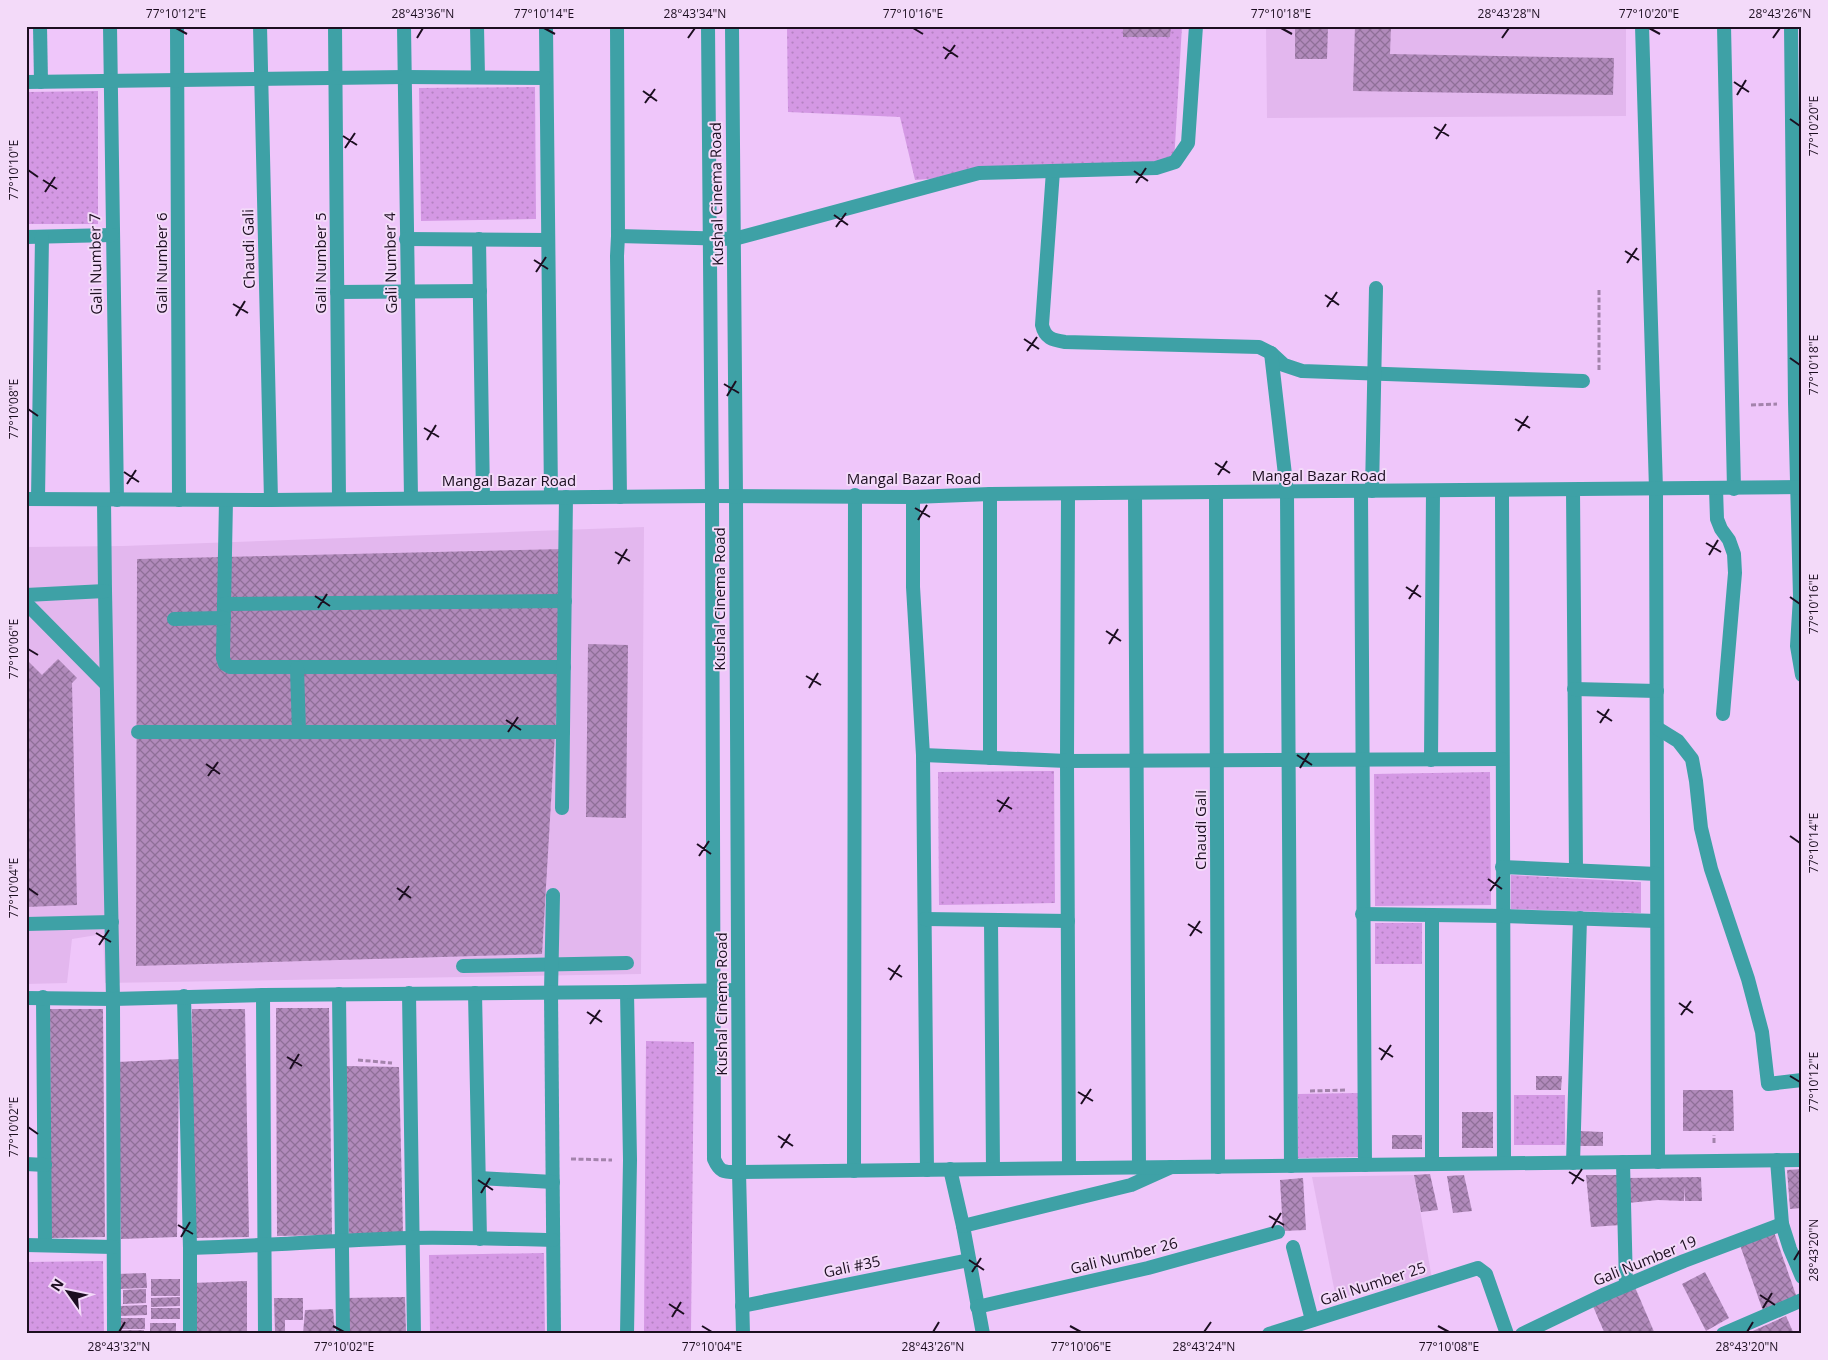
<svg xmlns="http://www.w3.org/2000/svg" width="1828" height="1360" viewBox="0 0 1828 1360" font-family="'Open Sans',sans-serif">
<defs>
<pattern id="park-dots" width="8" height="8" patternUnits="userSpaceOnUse" patternTransform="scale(1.25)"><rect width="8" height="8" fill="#d498e4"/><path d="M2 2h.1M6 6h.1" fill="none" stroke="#b582c3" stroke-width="1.8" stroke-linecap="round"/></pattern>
<pattern id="building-cross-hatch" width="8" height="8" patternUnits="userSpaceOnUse" patternTransform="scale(1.25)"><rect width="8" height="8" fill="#b18abb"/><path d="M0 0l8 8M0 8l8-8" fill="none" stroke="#8f6f98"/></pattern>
</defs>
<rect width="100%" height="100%" fill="#efc6fa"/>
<g fill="#e3b7ee">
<path d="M1266,26H1626V116L1267,118Z"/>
<path d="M644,527L641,974L105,983L103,934L72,939L67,983L26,984V547L123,546Z"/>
<path d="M1414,1175L1432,1279L1336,1298L1312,1177Z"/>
</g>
<g fill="url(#park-dots)">
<path d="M787,26H1182L1174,162L915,180L900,117L788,112Z"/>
<path d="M535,87L536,219L421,221L419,88Z"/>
<path d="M98,91V224H26V92Z"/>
<path d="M1054,771L1055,903L939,905L938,772Z"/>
<path d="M1490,772L1491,905L1375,906L1374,774Z"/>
<path d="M1511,875L1641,882V913L1511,909Z"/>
<rect x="1375" y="923" width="47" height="41"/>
<path d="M646,1041L694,1042L691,1332H644Z"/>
<path d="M1358,1093L1359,1157L1298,1158V1094Z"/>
<rect x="1514" y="1095" width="51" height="50"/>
<path d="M544,1253L545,1334H430L429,1255Z"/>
<path d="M103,1261L104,1334H26V1262Z"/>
</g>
<g fill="url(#building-cross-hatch)">
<path d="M1123,26H1171L1170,37H1123Z"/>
<path d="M1295,26H1328L1327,59H1295Z"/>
<path d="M1355,26H1391L1390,54L1614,58L1613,95L1353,91Z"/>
<path d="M566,549L542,954L136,966L137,559Z"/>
<path d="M588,644L628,645L626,818L586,817Z"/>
<path d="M26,659L42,675L58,659L77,678L72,683L77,905L26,907Z"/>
<path d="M276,1008H329L332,1235L277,1236Z"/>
<path d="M50,1009H103L105,1237L51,1238Z"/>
<path d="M192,1009H245L249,1237L194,1238Z"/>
<path d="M179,1059L177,1237L121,1239L117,1062Z"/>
<path d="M346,1066L399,1067L403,1233L349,1234Z"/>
<path d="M1536,1076H1562L1561,1090H1536Z"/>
<path d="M1683,1090H1733L1734,1131H1683Z"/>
<rect x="1462" y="1112" width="31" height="36"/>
<path d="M1578,1131L1603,1132V1146H1578Z"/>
<rect x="1392" y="1135" width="30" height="14"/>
<path d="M1802,1169V1208L1790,1209L1787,1170Z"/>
<path d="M1430,1174L1438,1210L1421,1212L1414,1175Z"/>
<path d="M1464,1175L1472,1211L1453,1213L1447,1176Z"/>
<path d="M1586,1175H1617L1621,1225L1591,1227Z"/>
<path d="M1701,1177L1702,1201H1685L1684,1187V1201L1658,1200L1628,1203L1626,1178Z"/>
<path d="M1303,1178L1306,1230L1283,1231L1280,1180Z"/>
<path d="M1774,1232L1797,1298L1763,1311L1740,1245Z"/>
<path d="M1705,1272L1729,1318L1706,1331L1682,1284Z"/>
<path d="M146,1273L147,1288L119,1289L117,1274Z"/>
<rect x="151" y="1279" width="29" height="17"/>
<path d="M247,1281V1334H192V1283Z"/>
<path d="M1634,1285L1655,1334H1605L1592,1304Z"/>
<path d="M146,1289V1303L123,1304V1290Z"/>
<path d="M180,1297V1306L151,1307V1298Z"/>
<path d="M405,1297L406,1332H387V1334H346L344,1298Z"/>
<path d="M274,1298H303V1320H285V1332H301V1334H271L275,1332Z"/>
<path d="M147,1305V1315L119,1316L120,1306Z"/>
<rect x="151" y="1308" width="29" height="11"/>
<path d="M333,1309L335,1334H303L305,1310Z"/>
<path d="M1786,1316L1794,1334H1746Z"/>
<path d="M121,1318H145V1329H120Z"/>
<rect x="150" y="1323" width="26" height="10"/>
<rect x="119" y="1330" width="25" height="4"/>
</g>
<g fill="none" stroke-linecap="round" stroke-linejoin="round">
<g stroke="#a383ab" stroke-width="3" stroke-dasharray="5 2.5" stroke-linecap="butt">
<path d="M1599,370V289"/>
<path d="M1751,405L1777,404"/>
<path d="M358,1060L392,1063"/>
<path d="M1310,1091L1346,1090"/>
<path d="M1714,1143V1135"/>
<path d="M571,1159L612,1160"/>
</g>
<g stroke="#3ea1a6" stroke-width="14">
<path d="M337,292L480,291"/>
<path d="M104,500L105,591L113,999"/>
<path d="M226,500L223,658L225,664L230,667H564"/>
<path d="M26,595L105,591"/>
<path d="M26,603L106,684"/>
<path d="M224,604L565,601"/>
<path d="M174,619L224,618"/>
<path d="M297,668L299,732"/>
<path d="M138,732H563"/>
<path d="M562,808L566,497"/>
<path d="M26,924L112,922"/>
<path d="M463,966L627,963"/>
<path d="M551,992L553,895"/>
</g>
<g stroke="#3ea1a6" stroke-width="14">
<path d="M40,26L41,82"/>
<path d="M110,26L117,500"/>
<path d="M177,26L179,500"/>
<path d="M260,26L271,500"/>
<path d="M335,26L339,499"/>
<path d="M404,26L411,498"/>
<path d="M477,26L478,77"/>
<path d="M546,26L551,497"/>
<path d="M617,26L618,236L617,256L620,497"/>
<path d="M1642,26L1656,489L1658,1162"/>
<path d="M1724,26L1734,489"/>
<path d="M1791,26L1795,403L1800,597L1797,646L1802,675"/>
<path d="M26,82L405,77L546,78"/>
<path d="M1053,171L1042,325C1045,338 1052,340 1065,342L1259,347L1271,353L1284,365L1302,371L1583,381"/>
<path d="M618,236L734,239L979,173L1156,168L1175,162L1188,143L1196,26"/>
<path d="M26,237L112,235"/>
<path d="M406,239L548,240"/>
<path d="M479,239L483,498"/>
<path d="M1271,353L1287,492L1291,1166"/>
<path d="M1716,489L1717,519L1721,529L1729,540L1734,554L1735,573L1723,714"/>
<path d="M1573,490L1576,870"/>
<path d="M1361,491L1365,1165"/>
<path d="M1372,491L1376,288"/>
<path d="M1502,491L1504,1163"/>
<path d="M1135,493L1139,1168"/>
<path d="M1216,493L1218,1167"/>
<path d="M1068,494L1067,761L1069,1168"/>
<path d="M913,497V587L923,755L927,1170"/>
<path d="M38,499L42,237"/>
<path d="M1574,689L1657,691"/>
<path d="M1657,728L1678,741L1692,759L1696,781L1701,828L1711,869L1748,979L1762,1032L1768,1084L1802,1080"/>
<path d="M923,755L1067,761L1502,759"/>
<path d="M990,758V494"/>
<path d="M1431,760L1433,491"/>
<path d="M1502,867L1657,874"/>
<path d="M1362,914L1503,916L1657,921"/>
<path d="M1432,915V1164"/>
<path d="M925,919L1068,921"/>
<path d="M991,920L993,1169"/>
<path d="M551,992L554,1334"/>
<path d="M627,992L630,1160L627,1334"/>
<path d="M409,993L414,1334"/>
<path d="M475,993L480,1239"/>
<path d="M339,994L343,1334"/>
<path d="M263,995L265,1334"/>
<path d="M184,996L190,1248V1334"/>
<path d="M43,997L45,1245"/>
<path d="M26,998L113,999L263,995L627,992L738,990"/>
<path d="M113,999L114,1334"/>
<path d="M1777,1160L1782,1224L1790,1249L1802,1277"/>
<path d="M1623,1162L1626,1285"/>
<path d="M1573,1163L1580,918"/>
<path d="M26,1164L45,1165"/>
<path d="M950,1169L963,1226L983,1334"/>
<path d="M854,1171L855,495"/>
<path d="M739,1172L743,1334"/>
<path d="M479,1178L553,1182"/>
<path d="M963,1226L1131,1185L1171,1167"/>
<path d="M26,1245L113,1247"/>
<path d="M1293,1247L1312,1320"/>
<path d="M190,1248C263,1246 336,1240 409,1238C457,1237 505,1239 553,1240"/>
<path d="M742,1306L969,1260"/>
<path d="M977,1307L1148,1268L1278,1232"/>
<path d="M1269,1334L1478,1268L1486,1274L1507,1334"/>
<path d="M1522,1334L1603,1295L1684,1261L1782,1224"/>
<path d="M1723,1334L1802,1300"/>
</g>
<g stroke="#3ea1a6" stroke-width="14">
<path d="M708,26L712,496L714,1159C720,1173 724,1172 739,1172L1802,1160"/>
<path d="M732,26L736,496L739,1172"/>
<path d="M26,499L271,500L712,496L913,497L990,494L1802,487"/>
</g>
</g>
<path fill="none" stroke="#1c0e20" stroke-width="2" d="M176,28L187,34M544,28L555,34M913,28L923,34M1281,28L1292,34M1649,28L1660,34M417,38L423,28M688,38L695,28M1502,38L1509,28M1773,38L1780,28M943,47L958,57M945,59L955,45M1734,82L1749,92M643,91L657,101M1737,95L1746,80M645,103L655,89M1790,119L1800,126M1434,127L1449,136M343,136L357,145M1436,139L1446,124M345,148L355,133M28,170L38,177M1134,171L1148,181M43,180L57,189M1136,183L1146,168M45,192L55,177M834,215L848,225M836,227L846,213M1625,251L1639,260M534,260L548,269M1627,263L1637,248M536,272L546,257M1325,295L1339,305M233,304L248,313M1327,307L1337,292M236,316L245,301M1024,339L1039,349M1027,351L1037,337M1790,358L1800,365M724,384L739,393M727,396L736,381M28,409L38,416M1515,419L1530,428M424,428L439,437M1518,431L1528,416M427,440L436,425M1215,463L1230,473M124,472L139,482M1218,475L1227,461M127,484L136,470M915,508L930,517M918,520L927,505M1706,543L1721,552M615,552L630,561M1709,555L1718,540M618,564L627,549M1406,587L1421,597M315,596L330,606M1790,597L1800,604M1409,599L1418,585M318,608L327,594M1106,631L1121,641M1109,644L1118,629M28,649L38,655M806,676L821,685M809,688L818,673M1597,711L1612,721M506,720L521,730M1600,723L1609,709M508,732L518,717M1297,755L1312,765M206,764L220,774M1300,768L1309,753M208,776L218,762M997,800L1012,809M999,812L1009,797M1790,836L1800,843M697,844L711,854M699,856L709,841M1488,879L1502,889M28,888L38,895M397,888L411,898M1490,891L1500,877M399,900L409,886M1188,924L1202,933M96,933L111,942M1190,936L1200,921M99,945L109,930M888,968L902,977M890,980L900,965M1679,1003L1693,1013M587,1012L602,1022M1681,1015L1691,1001M590,1024L600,1010M1379,1048L1393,1057M287,1057L302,1066M1381,1060L1391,1045M290,1069L299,1054M1790,1076L1800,1082M1078,1092L1093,1101M1081,1104L1091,1089M28,1127L38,1134M778,1136L793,1146M781,1148L790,1134M1569,1172L1584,1181M478,1180L493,1190M1572,1184L1582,1169M481,1193L490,1178M1269,1216L1284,1225M178,1225L193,1234M1272,1228L1281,1213M181,1237L190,1222M969,1260L984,1270M1794,1260L1800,1250M972,1272L981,1258M1760,1295L1775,1305M669,1304L684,1314M1763,1308L1772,1293M672,1317L681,1302M333,1326L344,1332M702,1326L712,1332M1070,1326L1081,1332M1438,1326L1449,1332M119,1332L125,1322M933,1332L939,1322M1204,1332L1211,1322M1747,1332L1753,1322"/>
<g text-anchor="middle" stroke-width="4" stroke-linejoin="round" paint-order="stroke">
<g font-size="15" fill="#1c0e20" stroke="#f3daf9">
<text transform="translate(717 194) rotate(-91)" y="5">Kushal Cinema Road</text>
<text transform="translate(249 249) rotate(-91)" y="5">Chaudi Gali</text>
<text transform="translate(162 263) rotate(-90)" y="5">Gali Number 6</text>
<text transform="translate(321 263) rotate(-90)" y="5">Gali Number 5</text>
<text transform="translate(391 263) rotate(-91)" y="5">Gali Number 4</text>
<text transform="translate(96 264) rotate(-91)" y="5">Gali Number 7</text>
<text x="1319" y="481">Mangal Bazar Road</text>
<text x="914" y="484">Mangal Bazar Road</text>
<text x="509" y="486">Mangal Bazar Road</text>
<text transform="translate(720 599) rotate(-90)" y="5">Kushal Cinema Road</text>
<text transform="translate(1201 830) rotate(-90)" y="5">Chaudi Gali</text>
<text transform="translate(722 1004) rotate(-90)" y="5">Kushal Cinema Road</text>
<text transform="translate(1124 1256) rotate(-14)" y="5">Gali Number 26</text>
<text transform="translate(1645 1261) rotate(-22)" y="5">Gali Number 19</text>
<text transform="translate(852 1267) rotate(-12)" y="5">Gali #35</text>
<text transform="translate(1373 1284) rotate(-18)" y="5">Gali Number 25</text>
</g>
</g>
<rect width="1828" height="1360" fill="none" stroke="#f3daf9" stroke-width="55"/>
<g transform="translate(68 1292) rotate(303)" stroke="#f3daf9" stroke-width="4" paint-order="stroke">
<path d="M0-4L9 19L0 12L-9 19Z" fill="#1c0e20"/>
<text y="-8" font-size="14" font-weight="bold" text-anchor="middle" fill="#1c0e20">N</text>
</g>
<rect x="28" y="28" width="1772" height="1304" fill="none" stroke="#1c0e20" stroke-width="2"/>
<g font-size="12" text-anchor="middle" fill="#1c0e20">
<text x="176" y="18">77°10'12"E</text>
<text x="423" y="18">28°43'36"N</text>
<text x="544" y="18">77°10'14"E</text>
<text x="695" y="18">28°43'34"N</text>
<text x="913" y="18">77°10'16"E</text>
<text x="1281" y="18">77°10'18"E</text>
<text x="1509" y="18">28°43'28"N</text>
<text x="1649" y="18">77°10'20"E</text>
<text x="1780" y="18">28°43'26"N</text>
<text transform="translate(1814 126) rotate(-90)" y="4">77°10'20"E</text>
<text transform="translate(14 170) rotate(-90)" y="4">77°10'10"E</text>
<text transform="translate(1814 365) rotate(-90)" y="4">77°10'18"E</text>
<text transform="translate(14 409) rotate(-90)" y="4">77°10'08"E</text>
<text transform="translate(1814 604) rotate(-90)" y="4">77°10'16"E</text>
<text transform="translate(14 649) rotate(-90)" y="4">77°10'06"E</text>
<text transform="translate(1814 843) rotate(-90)" y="4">77°10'14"E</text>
<text transform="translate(14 888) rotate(-90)" y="4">77°10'04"E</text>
<text transform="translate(1814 1082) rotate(-90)" y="4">77°10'12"E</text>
<text transform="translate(14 1127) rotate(-90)" y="4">77°10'02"E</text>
<text transform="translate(1814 1250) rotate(-90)" y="4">28°43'20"N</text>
<text x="119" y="1351">28°43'32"N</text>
<text x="344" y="1351">77°10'02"E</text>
<text x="712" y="1351">77°10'04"E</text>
<text x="933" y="1351">28°43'26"N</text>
<text x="1081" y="1351">77°10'06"E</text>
<text x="1204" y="1351">28°43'24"N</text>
<text x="1449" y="1351">77°10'08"E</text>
<text x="1747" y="1351">28°43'20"N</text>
</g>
</svg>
